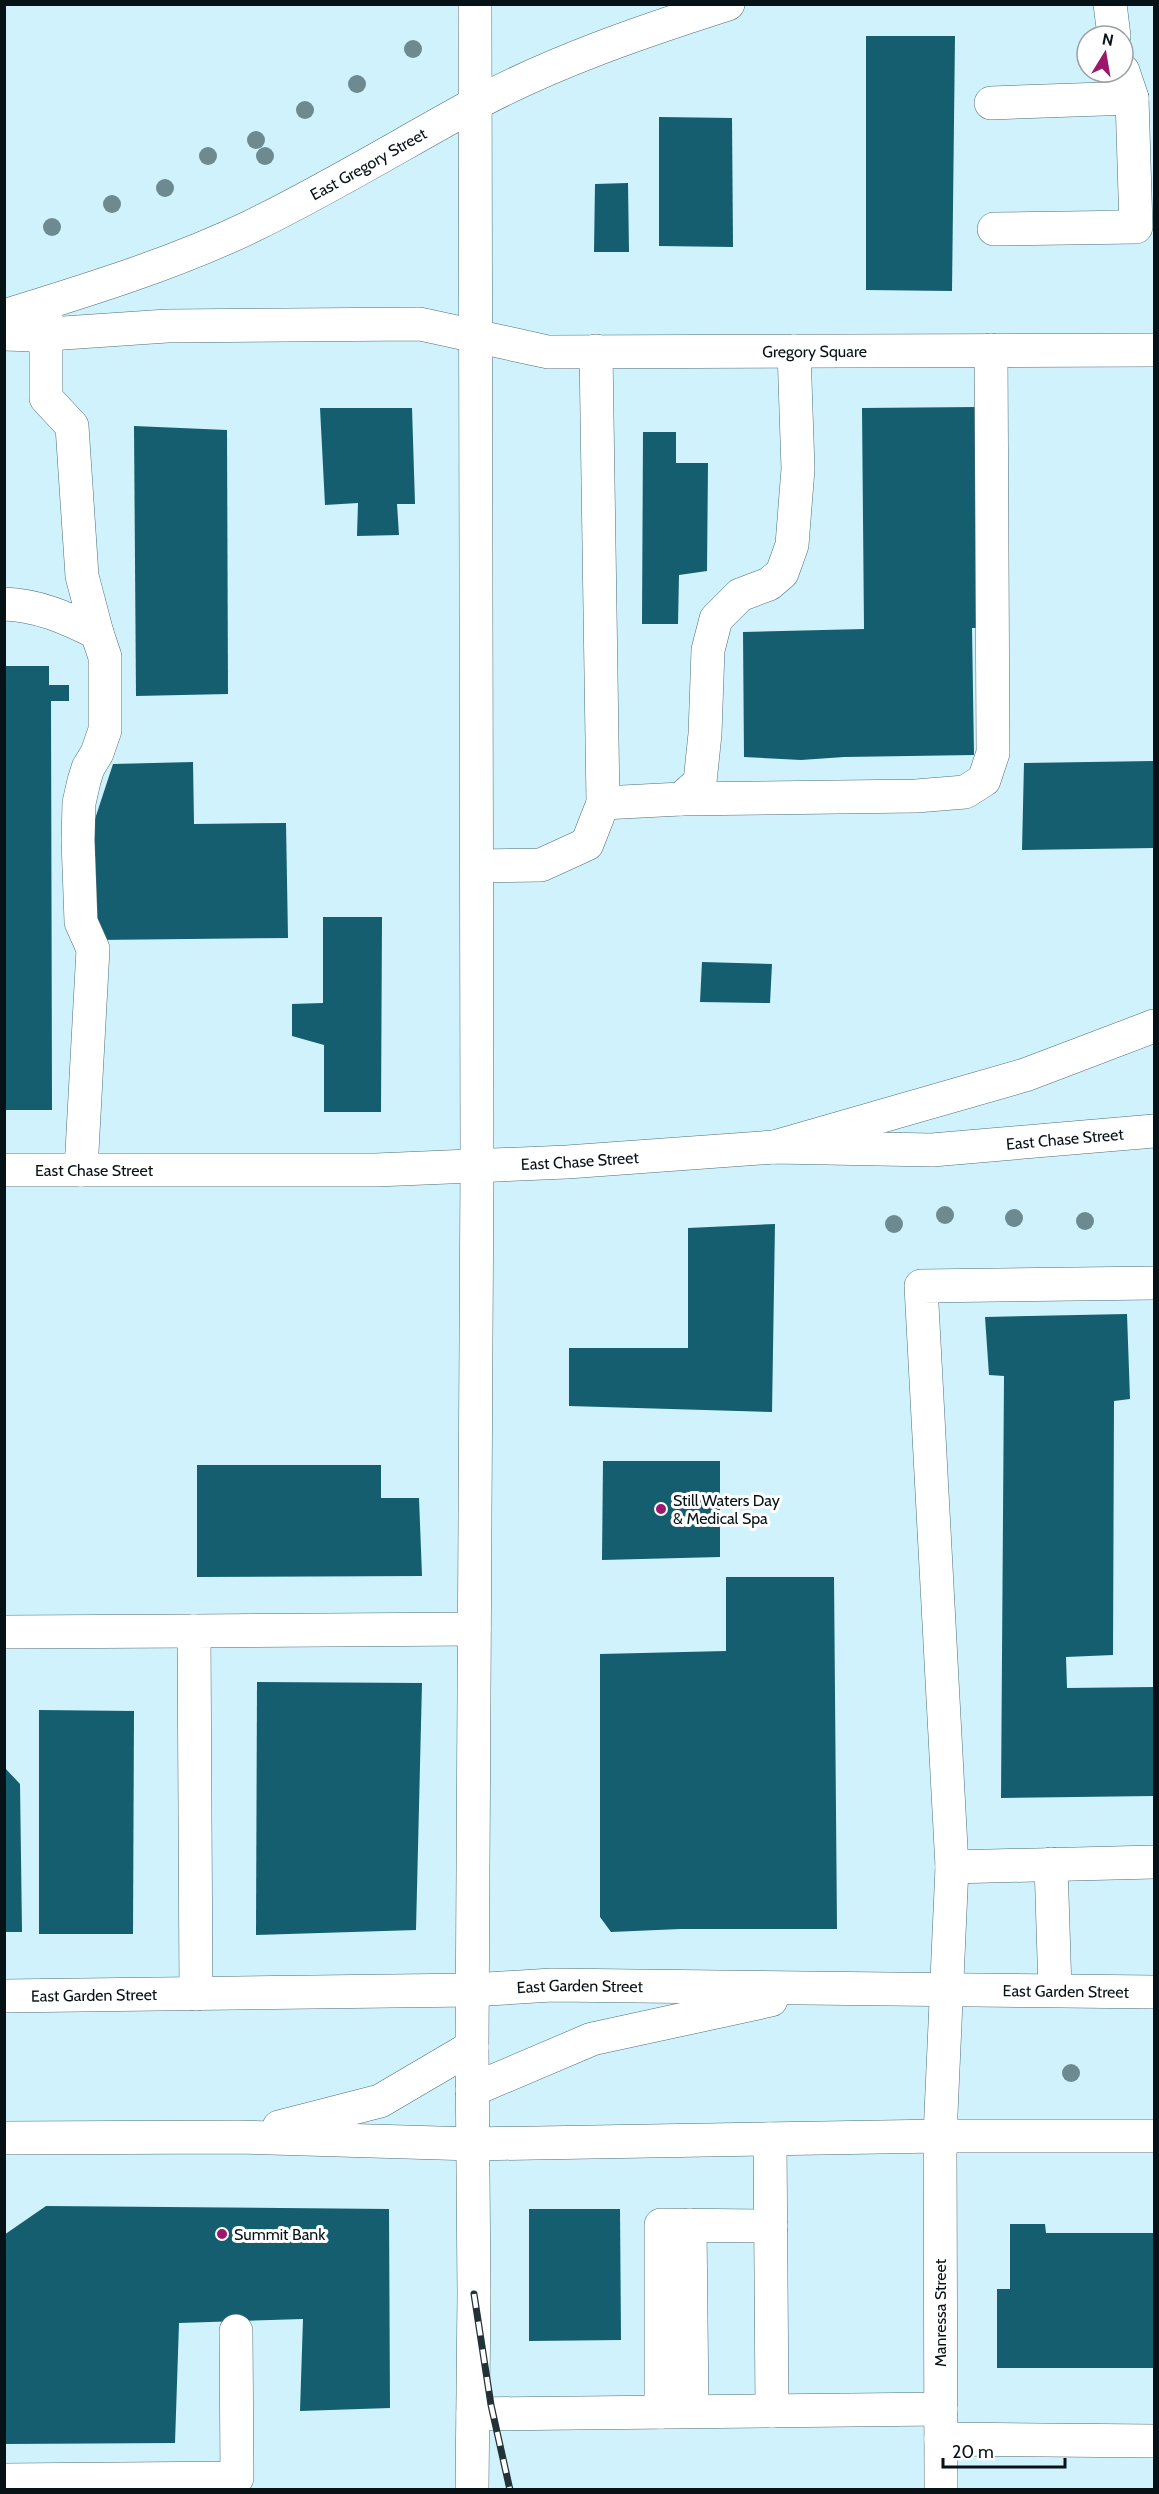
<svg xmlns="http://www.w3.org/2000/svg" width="1159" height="2494" viewBox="0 0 1159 2494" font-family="Cabin,sans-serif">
<rect width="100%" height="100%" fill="#cff2fc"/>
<g fill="#145e6f">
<path d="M866,36H955L952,291L866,290Z"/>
<path d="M659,117L732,118L733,247L659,246Z"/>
<path d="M628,183L629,252H594L595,184Z"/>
<path d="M978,407L982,628H972L974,755L844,757L801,760L744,757L743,632L864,629L862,408Z"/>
<path d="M320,408H412L415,504H397L399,535L357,536L358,503L325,505Z"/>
<path d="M134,426L227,430L228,694L136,696Z"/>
<path d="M643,432H676V463H708L707,571L679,575L678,624H642Z"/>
<path d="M4,666H49V685H69V701H51L52,1110H4Z"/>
<path d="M1154,761V848L1022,850L1024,763Z"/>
<path d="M193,762L194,824L286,823L288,938L96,940L94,822L113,764Z"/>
<path d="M323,917H382L381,1112H324V1045L292,1036V1004L323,1003Z"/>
<path d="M702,962L772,964L770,1003L700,1002Z"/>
<path d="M775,1224L772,1412L569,1406V1348H688V1228Z"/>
<path d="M1127,1314L1130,1399L1114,1401L1113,1655L1066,1657L1067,1688L1154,1687V1796L1001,1798L1004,1376L989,1375L985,1317Z"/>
<path d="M603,1461H720V1557L602,1560Z"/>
<path d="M197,1465H381V1498H419L422,1576L197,1577Z"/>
<path d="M726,1577H834L837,1929H680L611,1932L600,1917V1654L726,1651Z"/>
<path d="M257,1682L422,1683L416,1930L256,1935Z"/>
<path d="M39,1710L134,1711L133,1934H39Z"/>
<path d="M4,1767L20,1784L22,1932H4Z"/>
<path d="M46,2206L389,2209L390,2408L300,2411L303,2319L179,2323L175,2443L4,2444V2235Z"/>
<path d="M529,2209H620L621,2340L529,2341Z"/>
<path d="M1010,2224H1045L1046,2233H1154V2368H997V2289H1010Z"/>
</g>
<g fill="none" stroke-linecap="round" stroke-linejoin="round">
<defs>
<g id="minor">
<path d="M1110,4L1114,36"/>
<path d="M991,103L1132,98"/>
<path d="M994,229L1136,227L1132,98L1123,71"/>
<path d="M46,311V398L72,426L82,576L97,633"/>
<path id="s1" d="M4,334L34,335L167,326L420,324L548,352L1154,350"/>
<path d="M4,604C38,605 67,618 97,633L105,657V730L97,753L88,768L84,781L79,803L78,840L81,922L93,949L81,1170"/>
<path d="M681,799L916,796L965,792L984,780L993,753L991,350"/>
<path d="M603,803L681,799L700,782L705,734L708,650L716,619L740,595L769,584L782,573L792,545L798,469L794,351"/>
<path d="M477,866L541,865L587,844L603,803L596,351"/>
<path d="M4,1632L194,1631"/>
<path d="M1051,1864L1055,1990"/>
<path d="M952,1867L1154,1862"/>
<path d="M196,1994L194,1631L474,1629"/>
<path d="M770,2139L772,2411"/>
<path d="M690,2225L692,2411"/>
<path d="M661,2412V2225L771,2226"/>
<path d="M473,2414L941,2409"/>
<path d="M941,2439L1154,2441"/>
<path d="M4,2480L237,2478L236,2331"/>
<path d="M472,2490L474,2294L472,2047L477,1165L475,4"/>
<path d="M941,2490L940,2136L952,1867L921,1286L1154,1283"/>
</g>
<g id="major">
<path id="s2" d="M4,316C88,290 173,264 252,226C328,189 400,145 475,104C553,62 643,31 728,4"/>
<path id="s3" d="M4,1170H376L567,1162L774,1147L932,1150L1154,1131"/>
<path id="s4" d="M4,1996L472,1990L552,1985L1154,1992"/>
<path d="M472,2090L592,2039L771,2000"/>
<path d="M279,2127L380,2101L472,2047"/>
<path d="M4,2138L239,2137L473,2144L940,2136H1154"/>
</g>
<path id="highway" d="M774,1147L1025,1075L1154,1026"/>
</defs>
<use href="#minor" stroke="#4f6e77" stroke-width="34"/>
<use href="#major" stroke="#4f6e77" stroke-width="34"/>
<use href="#highway" stroke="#4f6e77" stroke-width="34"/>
<use href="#minor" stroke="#fff" stroke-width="33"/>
<use href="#major" stroke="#fff" stroke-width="33"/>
<use href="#highway" stroke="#fff" stroke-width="33"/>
<defs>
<path id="rail" d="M474,2294L491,2405L510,2490"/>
</defs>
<use href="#rail" stroke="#233237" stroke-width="7"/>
<use href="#rail" stroke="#fff" stroke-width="4.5" stroke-dasharray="14" stroke-linecap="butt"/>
</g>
<g fill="#6e8a91">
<circle cx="413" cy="49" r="9"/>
<circle cx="357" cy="84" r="9"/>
<circle cx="305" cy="110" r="9"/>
<circle cx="256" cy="140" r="9"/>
<circle cx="208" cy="156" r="9"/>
<circle cx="265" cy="156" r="9"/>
<circle cx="165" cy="188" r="9"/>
<circle cx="112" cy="204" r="9"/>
<circle cx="52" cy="227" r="9"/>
<circle cx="945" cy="1215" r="9"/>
<circle cx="1014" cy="1218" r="9"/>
<circle cx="1085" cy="1221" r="9"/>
<circle cx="894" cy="1224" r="9"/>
<circle cx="1071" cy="2073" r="9"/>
</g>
<g fill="#9b196d" stroke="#fff" stroke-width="2">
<circle cx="661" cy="1509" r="6"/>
<circle cx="222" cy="2234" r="6"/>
</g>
<g text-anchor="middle" stroke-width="6" stroke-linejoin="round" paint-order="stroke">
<g font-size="16" fill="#061216" stroke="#fff">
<text dy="6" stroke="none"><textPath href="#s2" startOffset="396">East Gregory Street</textPath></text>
<text dy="6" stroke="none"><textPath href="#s1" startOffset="814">Gregory Square</textPath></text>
<text dy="6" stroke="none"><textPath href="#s3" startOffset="1062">East Chase Street</textPath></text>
<text dy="6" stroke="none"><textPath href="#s3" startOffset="576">East Chase Street</textPath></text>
<text dy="6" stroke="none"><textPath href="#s3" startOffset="90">East Chase Street</textPath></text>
<text dy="6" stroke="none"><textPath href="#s4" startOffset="576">East Garden Street</textPath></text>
<text dy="6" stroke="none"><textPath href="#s4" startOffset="1062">East Garden Street</textPath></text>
<text dy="6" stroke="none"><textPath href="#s4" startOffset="90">East Garden Street</textPath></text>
<text transform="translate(940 2313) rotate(-90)" y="6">Manressa Street</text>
</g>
<g font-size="16" fill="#061216" stroke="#fff" text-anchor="start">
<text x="673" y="1506">Still Waters Day<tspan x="673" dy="18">&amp; Medical Spa</tspan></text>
<text x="234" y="2240">Summit Bank</text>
</g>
</g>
<rect width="1159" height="2494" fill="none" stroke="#061216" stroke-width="12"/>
<g transform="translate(1105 54) rotate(11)"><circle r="28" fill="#ffffff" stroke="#9ba0a2" stroke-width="1.5"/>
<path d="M0-4.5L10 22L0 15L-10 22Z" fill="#9b196d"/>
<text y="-9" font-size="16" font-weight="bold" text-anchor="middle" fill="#061216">N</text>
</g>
<path d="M943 2458v9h122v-9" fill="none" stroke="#061216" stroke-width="3"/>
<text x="952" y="2458" font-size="18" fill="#061216" stroke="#ffffff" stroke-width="4.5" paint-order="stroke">20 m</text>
</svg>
